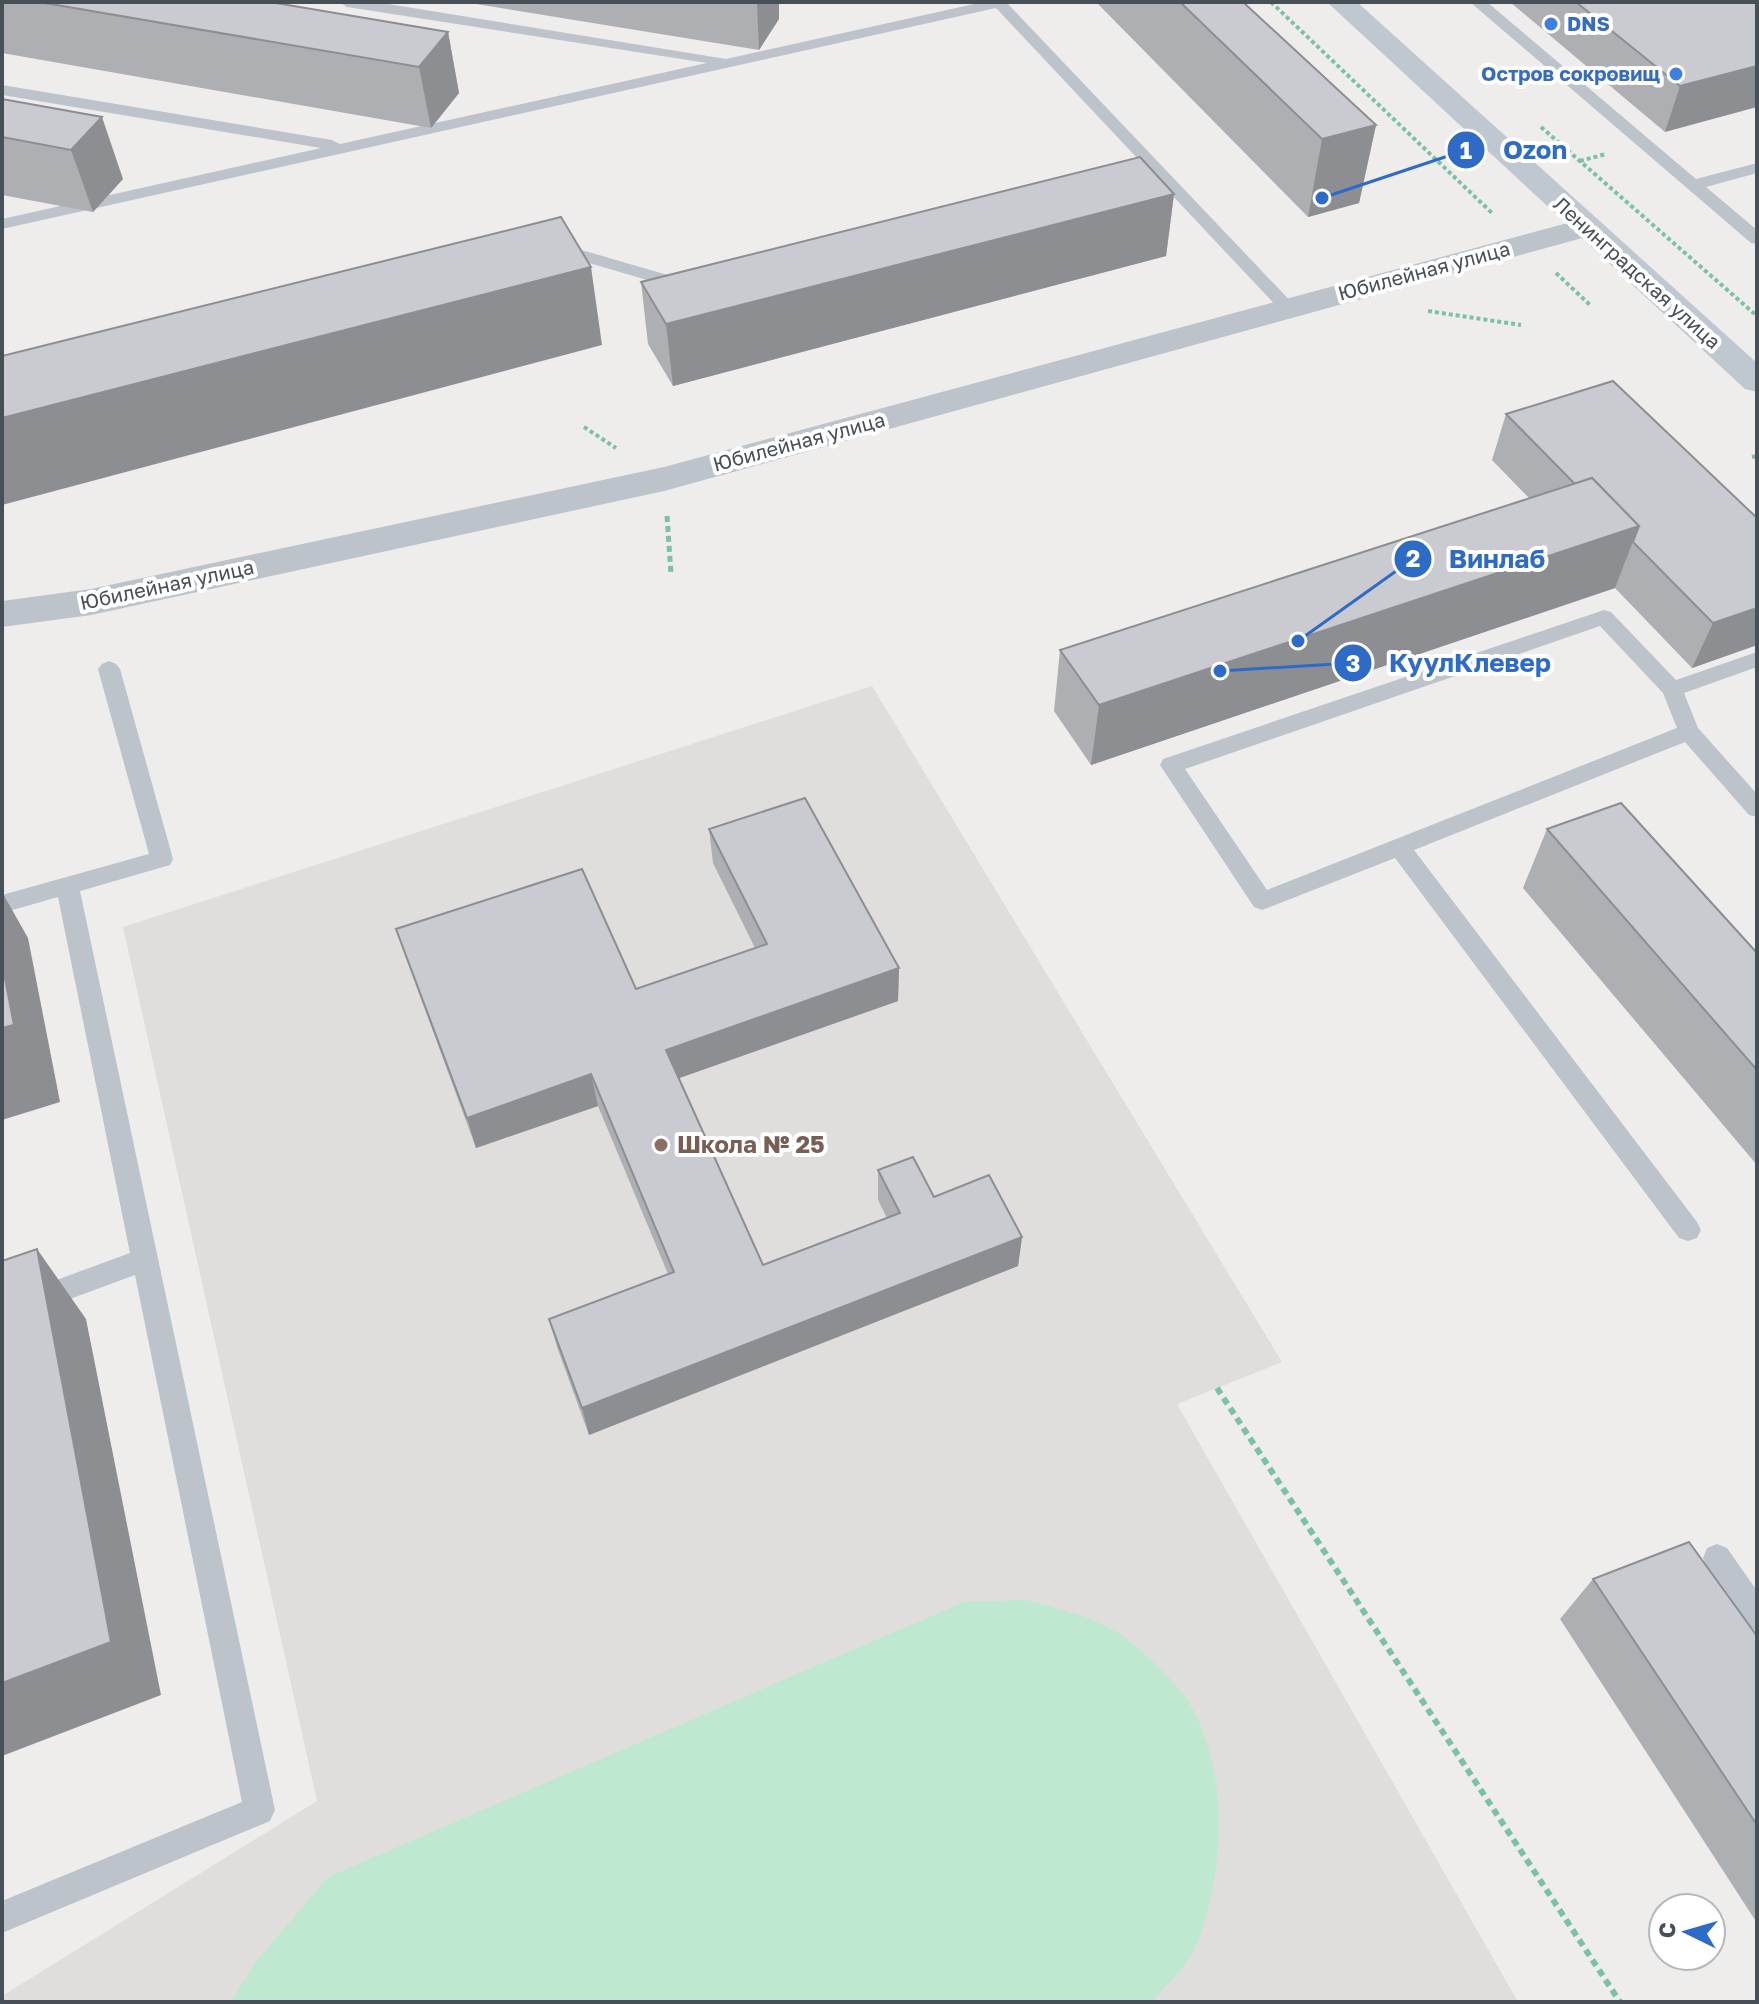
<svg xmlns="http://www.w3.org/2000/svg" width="1759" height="2004" viewBox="0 0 1759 2004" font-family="'Golos Text',sans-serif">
<rect width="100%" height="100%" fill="#efecec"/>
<path fill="#e0dddd" d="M872,686L1282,1362L1177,1404L1518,2002H2V1996L317,1801L123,927Z"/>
<path fill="#bfe8d0" d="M1026,1600C1059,1609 1094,1616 1123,1636C1144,1652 1178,1683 1191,1706C1230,1775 1224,1872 1197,1944C1189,1964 1166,1985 1152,2002H231L255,1963L328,1877L964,1602Z"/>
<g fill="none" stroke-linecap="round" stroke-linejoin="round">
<g stroke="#7bc2a2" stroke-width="4" stroke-dasharray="4 3" stroke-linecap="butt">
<path d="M1271,2L1493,214"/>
<path d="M1541,127L1757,316"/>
<path d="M1580,161L1606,154"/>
<path d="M1556,273L1590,305"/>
<path d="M1428,311L1521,325"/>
<path d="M584,427L616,448"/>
<path d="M1752,457L1757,456"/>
</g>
<path stroke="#7bc2a2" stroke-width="5" stroke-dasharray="6 4" stroke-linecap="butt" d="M667,516L671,574"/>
<path stroke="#7bc2a2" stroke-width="6" stroke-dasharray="7 5" stroke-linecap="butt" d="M1217,1388L1620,2002"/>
<g fill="#bcc3ca" fill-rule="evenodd">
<path d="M339,2H376L726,59L983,2H1006L1297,308L1288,313L1282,312L996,8L2,229V219L321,148L2,95V85L332,140L340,144L707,63L347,7Z"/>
<path d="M1470,2H1487L1696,179L1757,163V173L1706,187L1757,230V244L1751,243Z"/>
<path d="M554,242L678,278L693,277L696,281L687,286L671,287L548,251L545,247Z"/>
<path d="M1604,610L1611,612L1676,680L1757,652V667L1684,693L1698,728L1757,794V817L1749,815L1685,742L1414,850L1697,1222L1701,1230L1697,1238L1688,1241L1679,1238L1395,858L1270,907L1262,910L1254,907L1160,765L1163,759ZM1600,626L1663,693L1677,728L1267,890L1185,769Z"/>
<path d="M109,661L116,664L120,669L173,859L170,865L80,891L275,1810L270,1821L2,1933V1901L242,1802L135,1275L2,1324V1300L130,1253L58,897L2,913V895L149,854L98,669L102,664Z"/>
<path d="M1717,1544L1727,1548L1757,1591V1631L1747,1626L1707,1568L1703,1558L1707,1548Z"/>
</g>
<path fill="#bcc3ca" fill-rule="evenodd" d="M1586,218L1597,220L1602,227L1597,234L664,491L91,615L2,627V601L91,589L664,467Z"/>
<path fill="#bfc7d1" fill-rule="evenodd" d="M1327,2H1357L1757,363V392L1745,389Z"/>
</g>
<g fill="#aeafb3">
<path d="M2,2H270L448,32L459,93L431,128L2,53Z"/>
<path d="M464,2H779V19L759,50Z"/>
<path d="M1096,2H1243L1376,125L1359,203L1308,217Z"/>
<path d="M1510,2H1757L1665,132Z"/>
<path d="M2,99L123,179L93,212L2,195Z"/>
<path d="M1174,194L1166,256L673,386L648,344L641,282Z"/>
<path d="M1506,414L1757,518V645L1692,668L1615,588L1091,765L1054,711L1060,650L1529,498L1492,460Z"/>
<path d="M709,829L899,968L898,1001L679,1078L763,1265L887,1218L878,1200V1170L1022,1237L1018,1266L589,1435L557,1347L549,1319L668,1274L598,1106L476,1148L407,961L396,929L636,989L755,948L713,863Z"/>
<path d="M1547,829L1757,953V1165L1523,888Z"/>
<path d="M1593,1579L1757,1636V1923L1560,1619Z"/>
</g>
<g fill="#8d8e92">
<path d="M757,2H779V19L759,50Z"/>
<path d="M448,32L459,93L431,128L419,67Z"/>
<path d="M1757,66V107L1665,132L1680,86Z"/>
<path d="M102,117L123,179L93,212L71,150Z"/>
<path d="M1376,125L1359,203L1308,217L1322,139Z"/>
<path d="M1174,194L1166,256L673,386L666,324Z"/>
<path d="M591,267L602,345L2,505V418Z"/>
<path d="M1639,526L1615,588L1091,765L1099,705Z"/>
<path d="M1757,608V645L1692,668L1713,623Z"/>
<path d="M2,892L28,938L60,1102L2,1120Z"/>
<path d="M899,968L898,1001L671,1081L666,1050Z"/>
<path d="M591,1074L598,1106L476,1148L467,1118Z"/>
<path d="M1022,1237L1018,1266L589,1435L582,1408Z"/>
<path d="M37,1249L86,1319L161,1695L2,1756V1683Z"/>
</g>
<g fill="#cacbd0" stroke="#8d8e92" stroke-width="2">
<path d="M39,2H270L448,32L419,67Z"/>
<path d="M1180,2H1243L1376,125L1322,139Z"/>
<path d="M1576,2H1757V66L1680,86Z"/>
<path d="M2,99L102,117L71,150L2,137Z"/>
<path d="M1140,157L1174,194L666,324L641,282Z"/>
<path d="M561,217L591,267L2,418V356Z"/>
<path d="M1613,381L1757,518V608L1713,623L1633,542L1639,526L1592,478L1575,484L1506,414Z"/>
<path d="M1592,478L1639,526L1099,705L1060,650Z"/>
<path d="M805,798L899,968L666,1050L763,1265L900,1213L878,1170L913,1157L934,1197L989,1175L1022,1237L582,1408L549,1319L674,1272L591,1074L467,1118L396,929L582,869L636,989L767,944L709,829Z"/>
<path d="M1621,803L1757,953V1070L1547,829Z"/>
<path d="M2,963L14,1025L2,1028Z"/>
<path d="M37,1249L111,1642L2,1683V1261Z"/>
<path d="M1689,1542L1757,1636V1825L1593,1579Z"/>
</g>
<g fill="#3f7fe0" stroke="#fff" stroke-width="3">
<circle cx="1551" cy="24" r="8"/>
<circle cx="1676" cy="74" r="8"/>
</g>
<circle fill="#8d6e63" stroke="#fff" stroke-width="3" cx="661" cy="1145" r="8"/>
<g text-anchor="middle" stroke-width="8" stroke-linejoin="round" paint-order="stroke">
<g font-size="20" font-weight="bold" fill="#366cbe" stroke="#fff" text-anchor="start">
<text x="1567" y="31">DNS</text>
<text x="1660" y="81" text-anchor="end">Остров сокровищ</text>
</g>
<g font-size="20" fill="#474f57" stroke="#fff">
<text transform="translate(1424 271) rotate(-15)" y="7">Юбилейная улица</text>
<text transform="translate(1637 273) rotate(42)" y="7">Ленинградская улица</text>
<text transform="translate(799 442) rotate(-15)" y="7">Юбилейная улица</text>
<text transform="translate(167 585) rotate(-12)" y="7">Юбилейная улица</text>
</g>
<g font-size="24" font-weight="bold" fill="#785e54" stroke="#fff" text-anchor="start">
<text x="677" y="1153">Школа № 25</text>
</g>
</g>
<path fill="none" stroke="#2e6bc7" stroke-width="3" d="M1322 198L1466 150M1298 641L1413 559M1220 671L1353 663"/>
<g fill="#2e6bc7" stroke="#fff" stroke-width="3">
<circle cx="1322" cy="198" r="8"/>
<circle cx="1298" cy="641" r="8"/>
<circle cx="1220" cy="671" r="8"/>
<circle cx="1466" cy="150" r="20"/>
<circle cx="1413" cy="559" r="20"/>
<circle cx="1353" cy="663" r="20"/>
</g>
<g font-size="24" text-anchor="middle" font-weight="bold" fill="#fff">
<text x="1466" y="159">1</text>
<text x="1413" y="567">2</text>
<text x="1353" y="672">3</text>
</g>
<g font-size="26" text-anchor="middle" font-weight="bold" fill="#2e6bc7" stroke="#fff" stroke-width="8" stroke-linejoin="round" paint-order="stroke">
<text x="1535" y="159">Ozon</text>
<text x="1497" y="568">Винлаб</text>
<text x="1470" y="672">КуулКлевер</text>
</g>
<rect width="1759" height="2004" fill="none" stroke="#474f57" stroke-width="8"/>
<g transform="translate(1687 1932) rotate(275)"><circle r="38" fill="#ffffff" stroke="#b5b9bc" stroke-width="2"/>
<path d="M0-6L14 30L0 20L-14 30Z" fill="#2e6bc7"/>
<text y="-12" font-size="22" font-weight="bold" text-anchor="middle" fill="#474f57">С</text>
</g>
</svg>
